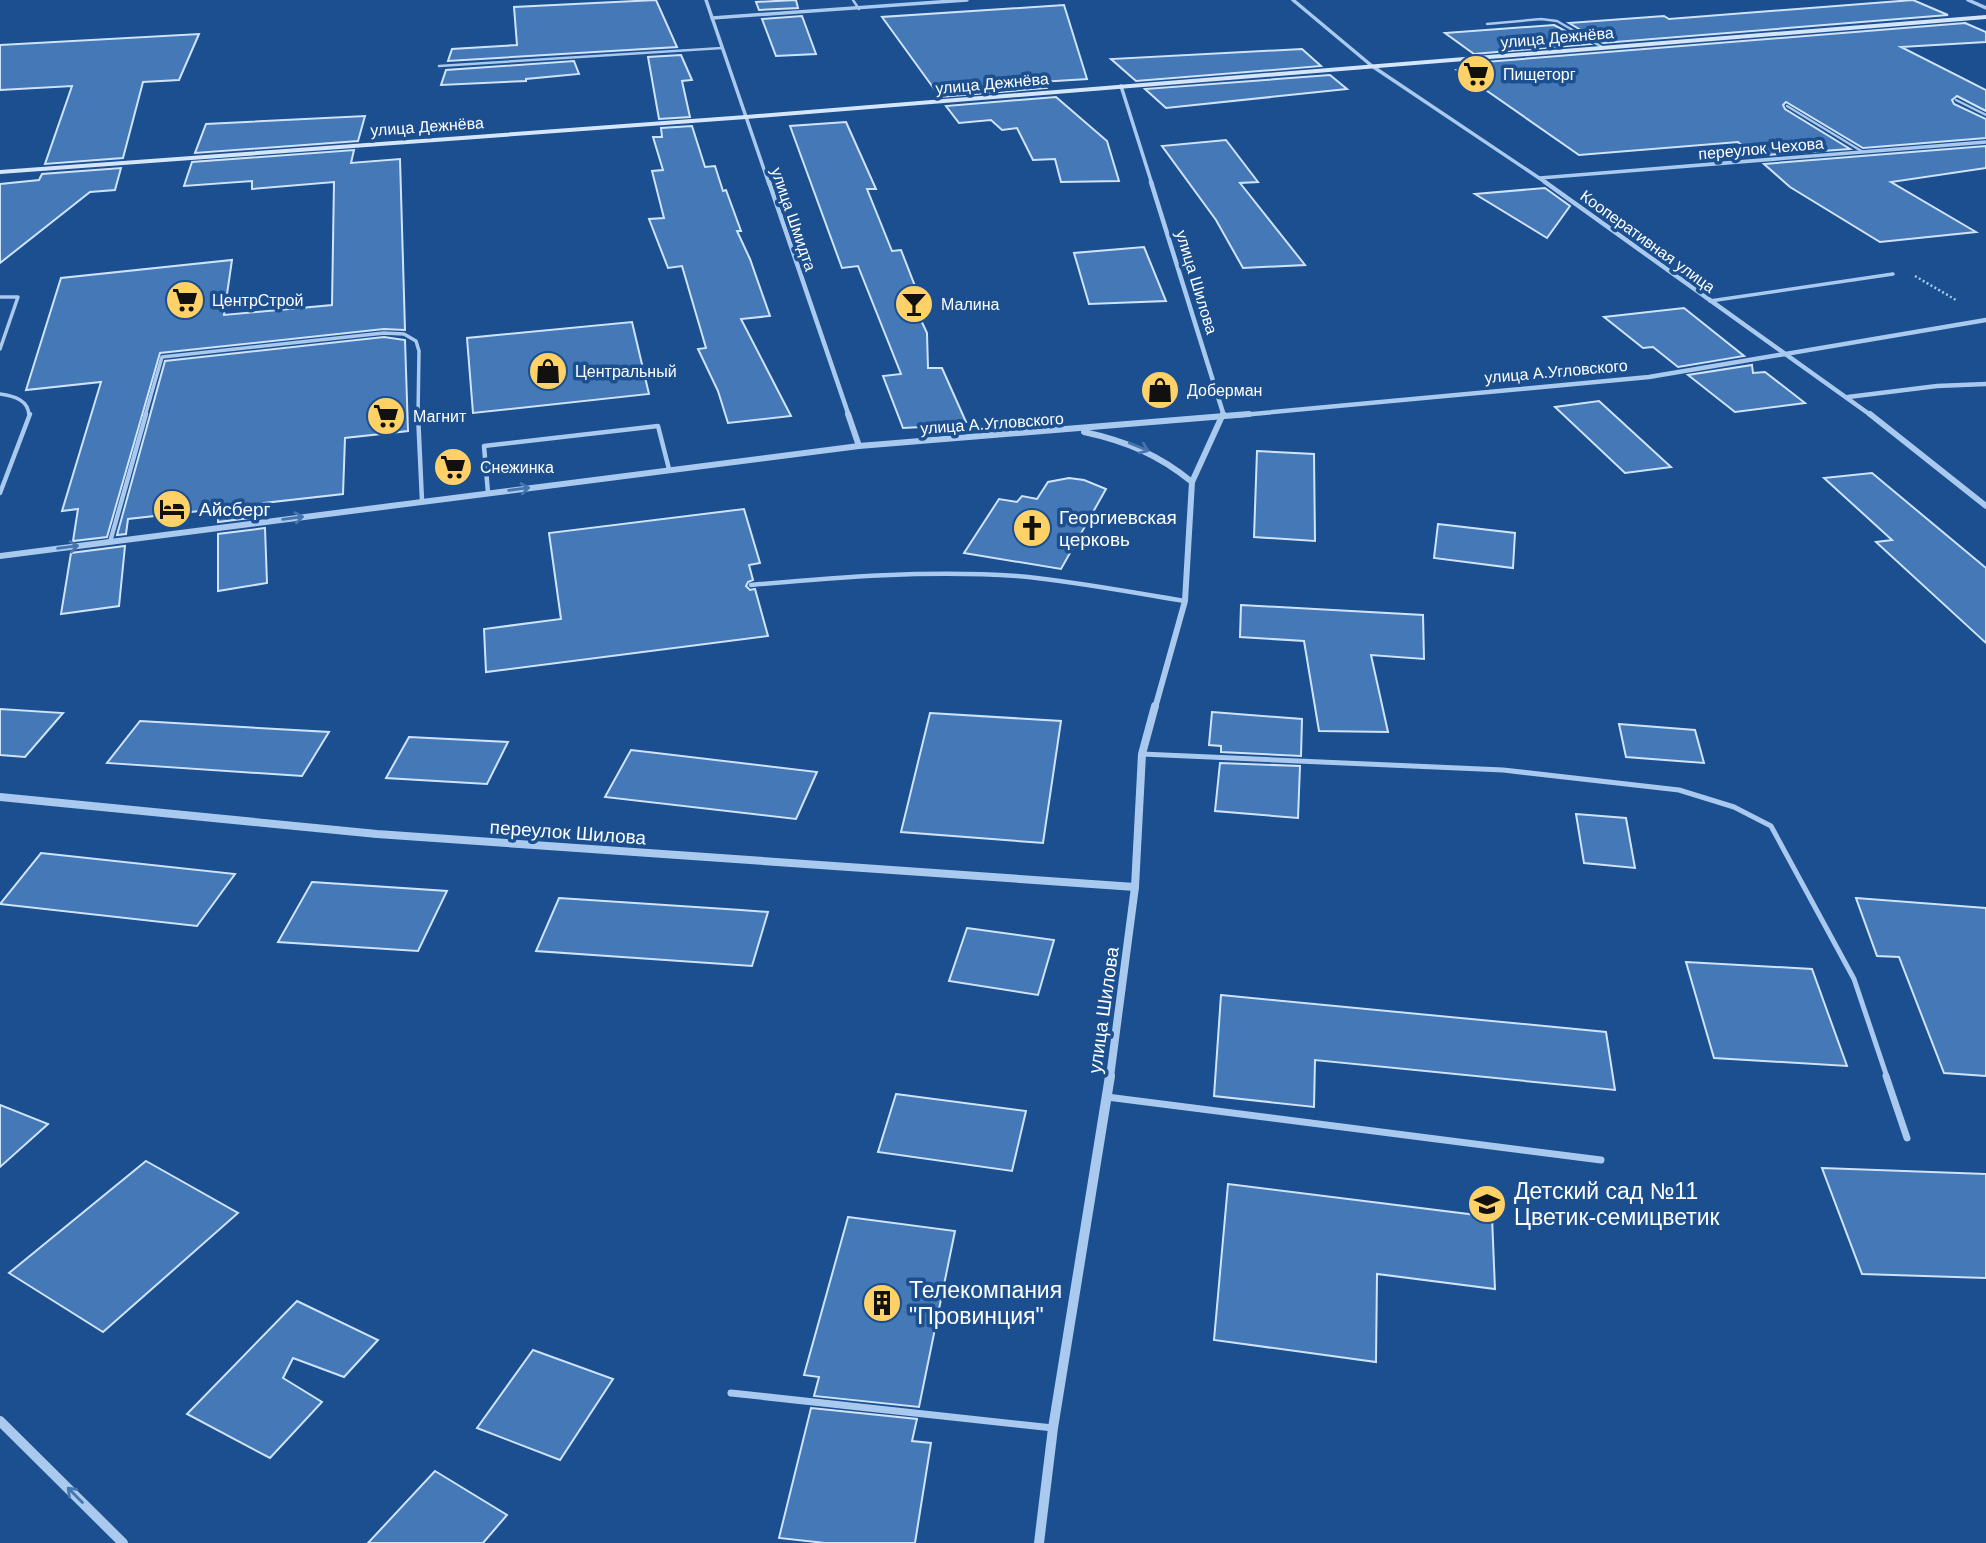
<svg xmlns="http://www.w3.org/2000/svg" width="1986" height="1543" viewBox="0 0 1986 1543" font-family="Arial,sans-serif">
<rect width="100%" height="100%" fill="#1b4f8f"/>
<g fill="#4478b7" stroke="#cfe3fa" stroke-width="2">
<path d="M656,0L677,47L448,61L452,49L517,45L514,7Z"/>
<path d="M796,0L798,8L759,10L756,2Z"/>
<path d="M1913,0L1948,15L1603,43L1569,23L1664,16L1669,19Z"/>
<path d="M1064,5L1087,79L1039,82L1046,88L940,97L882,17Z"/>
<path d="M802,16L816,54L776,56L762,19Z"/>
<path d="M1965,23L1986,32V42L1901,47L1986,90V111L1957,96L1952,100L1954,104L1986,119V138L1863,148L1786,102L1783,105L1785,109L1850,149L1754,156L1738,142L1579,155L1457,70L1492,67L1485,62Z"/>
<path d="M1554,25L1590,44L1474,54L1445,33Z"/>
<path d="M199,34L179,80L143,82L123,158L45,164L72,86L0,90V45Z"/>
<path d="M1302,49L1321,66L1136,81L1111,59Z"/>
<path d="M681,55L692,80L682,81L690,117L659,119L648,57Z"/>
<path d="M574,61L579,74L526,79V81L441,85L446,70Z"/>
<path d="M1330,75L1347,89L1166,108L1145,89Z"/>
<path d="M1056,97L1107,141L1119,181L1061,182L1055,159L1033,160L1017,128L1002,130L991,120L959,123L946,106Z"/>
<path d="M365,116L358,141L195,153L206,124Z"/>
<path d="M846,122L876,189H867L892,251L901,250L927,317L920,318L927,333L928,368H942L966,422L929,426L928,435L922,427L903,428L883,376L901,374L858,266L842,268L790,126Z"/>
<path d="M692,126L705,167L715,166L723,191L726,190L741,231H737L750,259L770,316L741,319L791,416L728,423L718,391L698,349L706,348L682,266L668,268L649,219L664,218L652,171L663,170L653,137H662L661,128Z"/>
<path d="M1226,140L1258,182L1240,183L1305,265L1243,268L1216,220L1162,146Z"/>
<path d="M1986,146V168L1891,182L1976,232L1880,242L1790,187L1764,164Z"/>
<path d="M354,150L351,163L400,159L405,330L384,329L160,353L107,537L73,541L78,509L62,511L101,382L26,390L61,278L232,260L224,315L332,305L334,182L252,189V181L184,186L192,162Z"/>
<path d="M121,168L115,190L90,192L0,263V184L39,180L42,174Z"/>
<path d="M1545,188L1570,206L1547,238L1475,194Z"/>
<path d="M1144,247L1166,301L1089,304L1074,253Z"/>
<path d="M1684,308L1744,356L1678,367L1653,347L1643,348L1604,317Z"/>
<path d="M632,322L649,394L473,413L467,338Z"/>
<path d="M384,337L405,340L408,431L345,438L343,494L264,503L265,516L218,522V509L128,519L126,534L117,535L165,361Z"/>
<path d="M1752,365L1753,373L1765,372L1805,403L1735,412L1688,375Z"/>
<path d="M1599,401L1671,467L1625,473L1555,407Z"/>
<path d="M1257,451L1314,454L1315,541L1254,537Z"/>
<path d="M1872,473L1986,568V643L1876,542L1892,540L1824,478Z"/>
<path d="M1069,478L1084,480L1106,489L1061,569L964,553L999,499L1017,502L1022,496L1037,499L1048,482Z"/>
<path d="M744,509L760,563L749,565L753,580L748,582L746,586L750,590L755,589L768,636L486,672L484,629L561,619L549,533Z"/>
<path d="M1438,524L1515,533L1513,568L1434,558Z"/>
<path d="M265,528L267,583L218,591V534Z"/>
<path d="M125,546L119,606L61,614L71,553Z"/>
<path d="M1241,605L1423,615L1424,659L1371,655L1388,732L1319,731L1304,641L1240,637Z"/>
<path d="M0,709L63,713L25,757L0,755Z"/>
<path d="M1212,712L1302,719L1301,756L1221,752V746L1209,745Z"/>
<path d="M930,713L1061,721L1043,843L901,832Z"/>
<path d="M140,721L329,732L302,776L107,763Z"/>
<path d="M1619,724L1695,730L1704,763L1626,757Z"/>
<path d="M409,737L508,742L487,784L386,778Z"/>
<path d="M631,750L817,772L796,819L605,797Z"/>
<path d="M1220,763L1300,766L1298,818L1215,811Z"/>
<path d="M1576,814L1626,818L1635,868L1584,863Z"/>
<path d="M41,853L235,874L197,926L0,904Z"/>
<path d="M312,882L447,891L418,951L278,942Z"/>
<path d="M559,898L741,910L768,912L752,966L536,951Z"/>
<path d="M1856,898L1986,908V1076L1944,1073L1899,957L1877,956Z"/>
<path d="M967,928L1054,940L1038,995L949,981Z"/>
<path d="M1686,962L1812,969L1847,1066L1714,1058Z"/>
<path d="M1221,995L1606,1032L1615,1090L1315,1060L1314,1107L1214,1096Z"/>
<path d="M896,1094L1026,1111L1012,1171L878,1152Z"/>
<path d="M0,1105L48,1124L0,1167Z"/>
<path d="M146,1161L238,1213L103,1332L9,1273Z"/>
<path d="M1822,1168L1986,1174V1278L1862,1274Z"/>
<path d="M1228,1184L1492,1217L1495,1289L1377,1274L1376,1362L1214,1340Z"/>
<path d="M848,1217L955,1231L919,1407L814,1396L819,1377L804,1375Z"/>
<path d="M297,1301L378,1340L344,1377L293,1358L283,1378L322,1402L270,1458L187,1414Z"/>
<path d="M533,1350L613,1379L560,1460L477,1428Z"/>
<path d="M811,1408L917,1419L912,1441L931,1443L915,1543H825L779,1538Z"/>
<path d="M435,1471L507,1515L483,1543H368Z"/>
</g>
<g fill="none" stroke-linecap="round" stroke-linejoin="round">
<path stroke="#a9c9ee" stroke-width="2.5" stroke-dasharray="2 2.5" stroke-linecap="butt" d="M1915,276L1956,300"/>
<g stroke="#a9c9ee" stroke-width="2.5">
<path d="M853,0L859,9"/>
<path d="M1487,24L1541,19L1557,21L1602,47"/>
<path d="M439,66L722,48"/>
<path d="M1956,100L1986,115"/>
<path d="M1787,106L1863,152"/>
</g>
<g stroke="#a9c9ee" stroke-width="3.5">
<path d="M0,297H18L0,349"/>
<path d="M1710,301L1893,274"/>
<path d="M0,394C14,396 29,400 29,416"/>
<path d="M145,416L162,357L384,333L404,334L416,341L419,351L418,416"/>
</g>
<g stroke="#a9c9ee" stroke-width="4.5">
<path d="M418,414L422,501"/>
<path d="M0,493L30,414"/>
<path d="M488,493L484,446L658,426L669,469"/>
<path d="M110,542L146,414"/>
<path d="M751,585C839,577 928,570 1017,576C1073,581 1129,592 1185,601"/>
</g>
<path stroke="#a9c9ee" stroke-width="5" d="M1142,754L1503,770L1679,790L1734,807L1771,826L1854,979L1887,1077"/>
<g stroke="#a9c9ee" stroke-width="7">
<path d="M1886,1076L1907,1138"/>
<path d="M1107,1097L1601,1160"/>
<path d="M731,1393L1053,1428"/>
</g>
<g stroke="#a9c9ee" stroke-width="3.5">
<path d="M706,0L769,184"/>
<path d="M1293,0L1372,66L1548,184"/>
<path d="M1968,0L1986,8"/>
<path d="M712,18L967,0"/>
<path d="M1121,86L1152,184"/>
<path d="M1540,178L1986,142"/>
</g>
<g stroke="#a9c9ee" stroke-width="4.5">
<path d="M769,182L849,416"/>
<path d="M1151,182L1224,416"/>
<path d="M1545,182L1872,416"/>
<path d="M1848,397L1937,386L1986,384"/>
<path d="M1231,416L1649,377L1986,320"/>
</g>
<g stroke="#a9c9ee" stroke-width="6">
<path d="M848,414L859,446"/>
<path d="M1870,414L1986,506"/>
<path d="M1084,432C1126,441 1159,455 1192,482"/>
<path d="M0,556L859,446L1249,414"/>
<path d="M1155,708L1185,601L1192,482L1223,414"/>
</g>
<g stroke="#a9c9ee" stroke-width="8">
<path d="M0,797L377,834L1135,887"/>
<path d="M1110,1077L1135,887L1142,754L1155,706"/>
</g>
<g stroke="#a9c9ee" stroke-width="10">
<path d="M0,1421L123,1543"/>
<path d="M1039,1543L1053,1428L1110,1076"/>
</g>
<path fill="#d6e6fa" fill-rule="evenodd" d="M1986,15V19L746,119L0,174V170L746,115Z"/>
</g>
<defs><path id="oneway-shaft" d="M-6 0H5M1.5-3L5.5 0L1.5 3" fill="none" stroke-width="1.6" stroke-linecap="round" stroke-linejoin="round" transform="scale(1.75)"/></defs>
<g stroke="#4674ac">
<use href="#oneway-shaft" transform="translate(1139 447) rotate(22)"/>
<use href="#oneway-shaft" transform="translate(519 489) rotate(-7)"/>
<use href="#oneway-shaft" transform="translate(293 518) rotate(-7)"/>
<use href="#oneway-shaft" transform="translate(68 547) rotate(-7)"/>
<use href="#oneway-shaft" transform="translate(75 1495) rotate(-135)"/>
</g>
<defs>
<symbol id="supermarket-disc" viewBox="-11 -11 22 22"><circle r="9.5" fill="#ffd166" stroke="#1b4f8f"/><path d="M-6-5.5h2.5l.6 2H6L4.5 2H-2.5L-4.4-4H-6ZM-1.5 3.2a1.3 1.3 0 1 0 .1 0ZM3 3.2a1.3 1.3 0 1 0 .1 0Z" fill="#111"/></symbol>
<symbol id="bar-disc" viewBox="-11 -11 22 22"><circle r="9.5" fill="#ffd166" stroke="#1b4f8f"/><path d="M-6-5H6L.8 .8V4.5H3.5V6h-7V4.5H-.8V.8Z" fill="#111"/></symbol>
<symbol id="shop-disc" viewBox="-11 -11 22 22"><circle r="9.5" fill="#ffd166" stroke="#1b4f8f"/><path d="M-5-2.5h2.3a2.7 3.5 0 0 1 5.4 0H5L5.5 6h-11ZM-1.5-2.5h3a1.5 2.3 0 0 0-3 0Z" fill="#111"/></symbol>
<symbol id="hotel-disc" viewBox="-11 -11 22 22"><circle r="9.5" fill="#ffd166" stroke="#1b4f8f"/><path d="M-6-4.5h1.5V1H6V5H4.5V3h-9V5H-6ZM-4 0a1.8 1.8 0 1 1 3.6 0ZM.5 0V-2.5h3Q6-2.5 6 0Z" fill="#111"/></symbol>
<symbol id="church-disc" viewBox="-11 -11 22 22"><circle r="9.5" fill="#ffd166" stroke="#1b4f8f"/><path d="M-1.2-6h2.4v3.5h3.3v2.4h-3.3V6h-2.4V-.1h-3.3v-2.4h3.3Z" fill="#111"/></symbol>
<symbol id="school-disc" viewBox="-11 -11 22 22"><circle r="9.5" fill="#ffd166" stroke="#1b4f8f"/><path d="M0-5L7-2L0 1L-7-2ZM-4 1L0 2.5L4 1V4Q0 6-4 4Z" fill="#111"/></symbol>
<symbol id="building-disc" viewBox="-11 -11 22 22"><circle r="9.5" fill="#ffd166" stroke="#1b4f8f"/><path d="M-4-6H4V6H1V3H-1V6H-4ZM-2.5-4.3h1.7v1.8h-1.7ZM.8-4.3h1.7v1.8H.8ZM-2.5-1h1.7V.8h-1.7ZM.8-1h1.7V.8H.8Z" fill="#111"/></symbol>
</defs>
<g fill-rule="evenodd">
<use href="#supermarket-disc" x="1454" y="52" width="44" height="44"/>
<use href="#supermarket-disc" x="163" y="278" width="44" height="44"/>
<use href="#bar-disc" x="892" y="282" width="44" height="44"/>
<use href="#shop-disc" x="526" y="349" width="44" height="44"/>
<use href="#shop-disc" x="1138" y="368" width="44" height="44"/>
<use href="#supermarket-disc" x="364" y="394" width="44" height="44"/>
<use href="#supermarket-disc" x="431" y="445" width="44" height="44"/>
<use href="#hotel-disc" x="150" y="487" width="44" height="44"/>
<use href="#church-disc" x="1010" y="506" width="44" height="44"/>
<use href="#school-disc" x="1465" y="1182" width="44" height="44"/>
<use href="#building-disc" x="860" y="1281" width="44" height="44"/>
</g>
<g text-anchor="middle" stroke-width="7" stroke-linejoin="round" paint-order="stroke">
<g font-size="16" fill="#fff" stroke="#1b4f8f">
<text transform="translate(1557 37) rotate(-5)" y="6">улица Дежнёва</text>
<text transform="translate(992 83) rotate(-5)" y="6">улица Дежнёва</text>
<text transform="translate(427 126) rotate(-4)" y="6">улица Дежнёва</text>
<text transform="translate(1761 148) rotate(-5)" y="6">переулок Чехова</text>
<text transform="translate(794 219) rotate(71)" y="6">улица Шмидта</text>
<text transform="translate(1648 241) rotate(36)" y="6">Кооперативная улица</text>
<text transform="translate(1197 282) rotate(73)" y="6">улица Шилова</text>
<text transform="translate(1556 371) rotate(-5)" y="6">улица А.Угловского</text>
<text transform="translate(992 423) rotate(-4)" y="6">улица А.Угловского</text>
</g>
<g font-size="16" fill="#fff" stroke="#1b4f8f" text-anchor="start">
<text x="1503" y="80">Пищеторг</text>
<text x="212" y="306">ЦентрСтрой</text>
<text x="941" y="310">Малина</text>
<text x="575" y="377">Центральный</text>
<text x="1187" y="396">Доберман</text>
<text x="413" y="422">Магнит</text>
<text x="480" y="473">Снежинка</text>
</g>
<g font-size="19" fill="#fff" stroke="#1b4f8f" text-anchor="start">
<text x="199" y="516">Айсберг</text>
<text x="1059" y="524">Георгиевская<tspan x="1059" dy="22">церковь</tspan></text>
</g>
<g font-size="19" fill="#fff" stroke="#1b4f8f">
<text transform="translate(568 832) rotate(4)" y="7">переулок Шилова</text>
<text transform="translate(1103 1010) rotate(-82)" y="7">улица Шилова</text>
</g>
<g font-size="23" fill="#fff" stroke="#1b4f8f" text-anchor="start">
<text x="1514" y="1199">Детский сад №11<tspan x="1514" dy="26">Цветик-семицветик</tspan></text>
<text x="909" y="1298">Телекомпания<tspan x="909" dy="26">"Провинция"</tspan></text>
</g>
</g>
</svg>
